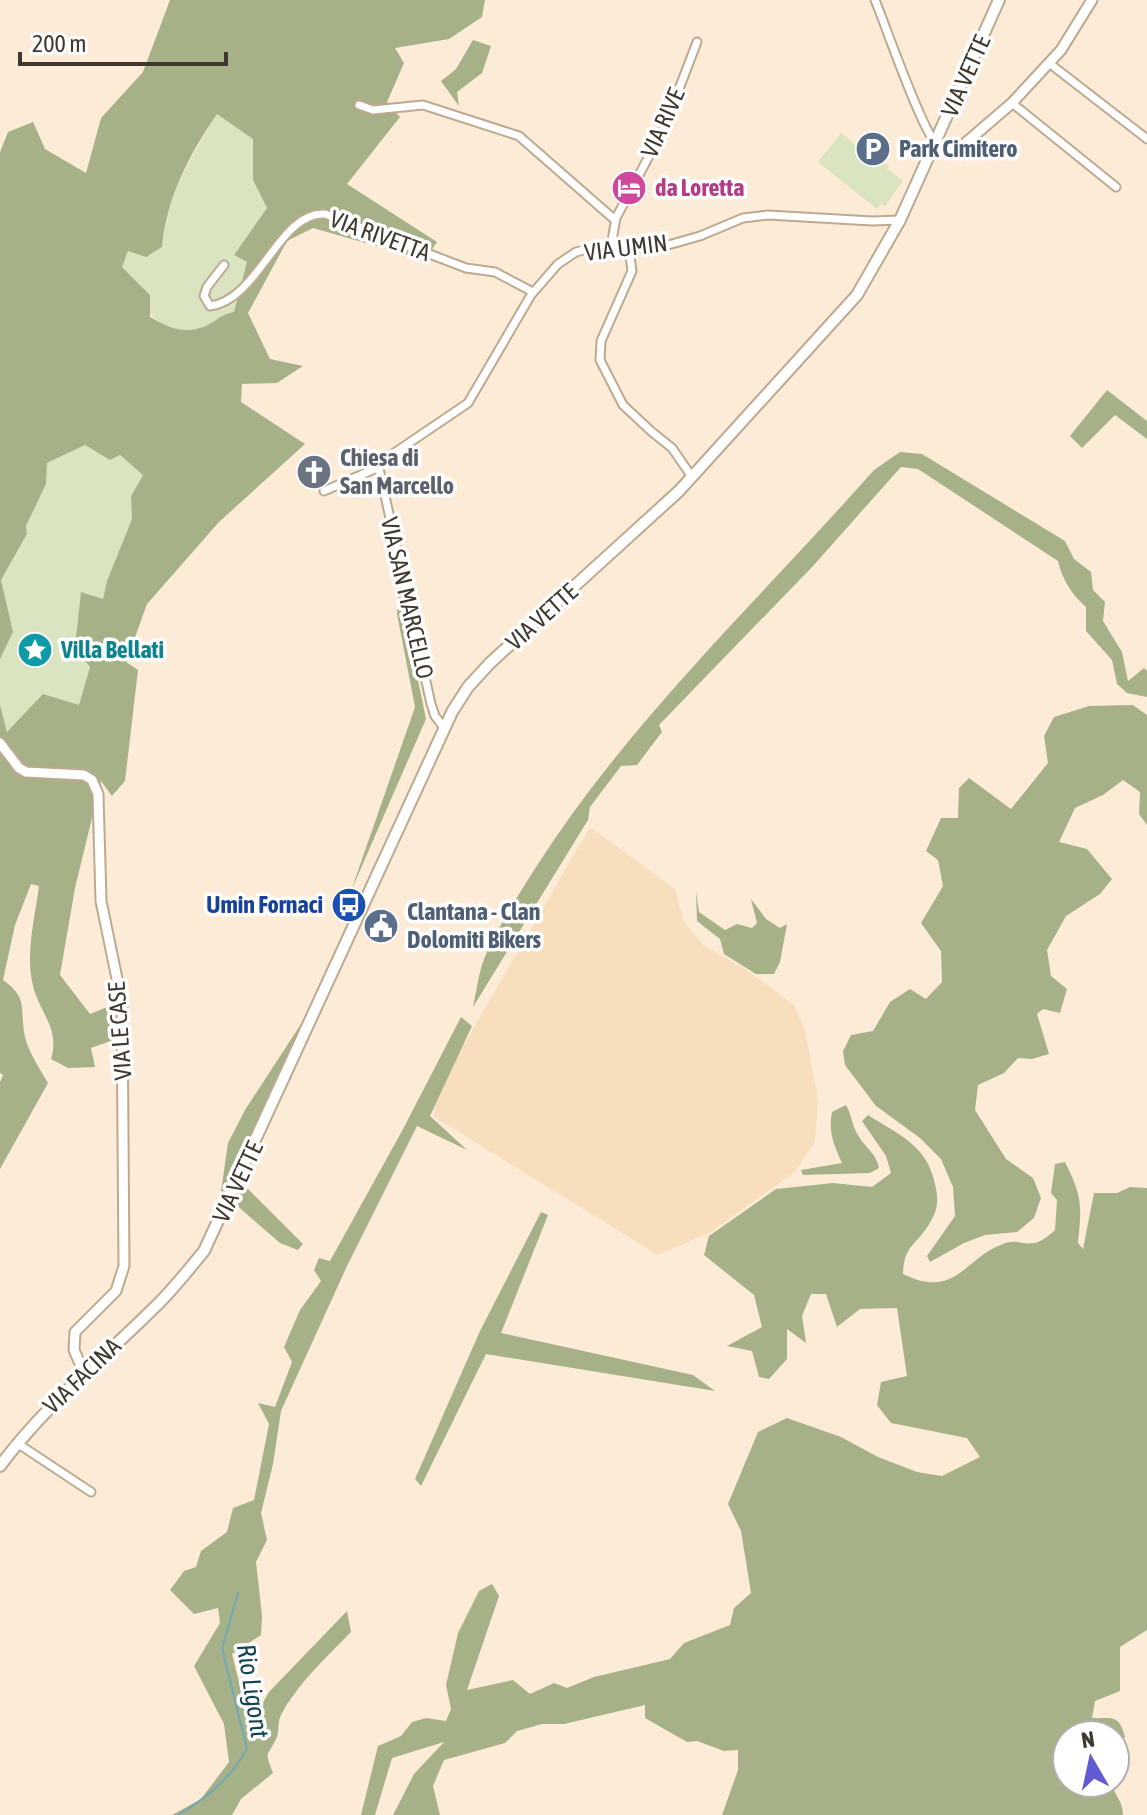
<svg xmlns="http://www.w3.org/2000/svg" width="1147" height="1815" viewBox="0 0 1147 1815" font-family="'Asap Condensed',sans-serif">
<rect width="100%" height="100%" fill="#fcecd7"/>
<path fill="#f7debd" d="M590,827L675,889L683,920L703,945L744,968L794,1005L805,1030L818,1101L815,1142L795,1172L711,1232L658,1255L434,1117L436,1097L469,1036Z"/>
<g fill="#dae4c1">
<path d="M217,113L253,139V180L267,208L234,255L247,262L234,312C220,315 217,321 206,326C158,346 141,301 122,267L128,250L162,247C166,196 192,157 217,113Z"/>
<path d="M841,133L882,165L885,163L889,166L887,169L903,181L885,206L881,204L877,209L818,162Z"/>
<path d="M85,445L110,460L120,455L143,475L131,495L132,519L107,581L103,600L81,592L90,667L79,706L7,732L0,705V659L13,632L1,580L27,535L25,526L46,484L47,463Z"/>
</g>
<g fill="#a6b188" fill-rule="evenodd">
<path d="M170,0H485L482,17L449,39L395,48L404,63L387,102L400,117L347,184L437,242L425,260L313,228L287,241L248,313L270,359L303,366L277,383L242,384L241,402L305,444L219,522L147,604L126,662L138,670L125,781L112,796L101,781L75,888L60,975L90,1014L117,1003L119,1038L91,1048L95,1067L68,1068L51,1059C61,1027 37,1011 32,981C26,952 35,916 39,886L31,884L15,925L3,980C30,999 19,1011 25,1037C29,1053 40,1069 48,1083L0,1169V1082L3,1075L0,1073V705L7,732L43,694L79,705L90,667L75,647L81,592L103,599L107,581L132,519L131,496L143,475L120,455L110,460L85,445L47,463L46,484L26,526L27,534L1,580L13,632L0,659V152L8,132L33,122L45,149L86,173L101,118L143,72ZM217,114L253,139V180L267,208L234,255L247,262L234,312C219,315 217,321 206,326C182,335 170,328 150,317V295L122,267L128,251L146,257L162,247C166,199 190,153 217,114Z"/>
<path d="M473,40L491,46L482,73L457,92L459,106L441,81L456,69Z"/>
<path d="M1107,390L1147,421V439L1115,415L1082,448L1070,436Z"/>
<path d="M900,452L922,454L1065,541L1074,559L1091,572L1093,590L1105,602L1103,621L1122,652L1128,681L1144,668L1147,671V697L1127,693L1117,684L1112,660L1086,631V607C1072,595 1062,579 1058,561L918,469L901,467L813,566L659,725L662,732L637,765L621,766L590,807L588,820L473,1007C476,993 478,978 482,965C491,937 522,889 538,864C632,718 760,599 874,470Z"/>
<path d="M399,588L426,719L351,891L415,707L397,614Z"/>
<path d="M1133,705L1147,715V825L1139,814L1140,792L1123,780L1103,795L1075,808L1059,842L1087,849L1112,879L1100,894L1066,916L1047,950L1051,976L1067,989L1060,1013L1043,1009L1037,1014L1049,1054L1032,1059L1018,1058L1004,1073L978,1085L975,1110L1006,1159L1033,1178L1041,1198L1034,1218L1017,1232L985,1235L964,1243L930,1262L927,1256L955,1216L953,1187L941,1159L920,1138L876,1106L845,1065L843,1051L851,1035L873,1031L890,1002L910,989L926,999L942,982L941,951L921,923L943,886L938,860L926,851L941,818H958L959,788L969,778L1011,809L1048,763L1044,736L1054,717L1089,706Z"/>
<path d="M696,891L699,912L725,930L737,924L752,928L757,923L751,899L766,919L780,928L787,924L780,962L774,974H756L724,954L720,939L697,921Z"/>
<path d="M314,1004L218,1212L228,1143L245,1110Z"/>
<path d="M461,1017L472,1026L430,1116L467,1150L417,1126L347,1266L281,1411L273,1464L261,1513L267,1540L256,1562L262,1616L261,1635L232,1654L245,1706L255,1717L269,1692L347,1611L351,1632C326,1658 298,1683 281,1715C277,1722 280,1732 276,1739C267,1758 264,1750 273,1773L241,1799L232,1815H172L201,1799L229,1762L224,1724L194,1666L220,1623L218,1608L194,1614L170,1590L184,1571L196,1567L201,1551L227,1532L233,1508L254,1500L269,1424L258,1403L275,1407L292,1362L284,1347L300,1310L321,1281L314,1270L319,1258L330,1261L402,1131Z"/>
<path d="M846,1105C852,1115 852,1127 858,1135C865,1148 876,1152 879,1168L870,1173L803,1175L801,1170L842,1163C834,1145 828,1132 832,1112Z"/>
<path d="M868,1115C899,1135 927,1145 935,1184C939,1202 938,1210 928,1226C914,1247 904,1246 903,1274C956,1300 964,1258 1003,1244C1024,1236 1029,1255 1055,1230L1057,1200L1051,1193L1055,1164L1065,1162C1082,1196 1082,1205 1078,1243L1083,1249L1094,1193H1117L1130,1187L1147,1188V1630L1120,1647V1691L1095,1701L1092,1718C1111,1719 1119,1713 1125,1737L1115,1748V1735H1067V1783H1111C1115,1795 1123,1802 1123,1815H722L738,1770V1750L724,1751L697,1741L687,1742L645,1718V1705L564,1724H542L517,1731L505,1743L444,1760L433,1786L440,1815H393L414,1774L444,1742L392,1758L375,1815H361L378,1746L401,1736L412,1722L426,1718L446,1721L451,1709L446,1685L458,1633L479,1591L492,1584L499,1596L467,1690L513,1680L530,1694L554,1683L567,1688L594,1677L670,1659L684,1643L730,1625L734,1608L751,1593L741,1531L728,1504L758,1432L787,1418L841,1437L878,1457L917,1472L942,1476L980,1457L967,1438L891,1423L877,1405L881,1382L907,1376L897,1308L860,1309L837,1327L826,1294H811L802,1316L806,1343L787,1329V1359L769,1379L759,1377L752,1351L727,1346L762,1327L754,1295L704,1255L709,1236L776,1189L833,1183L872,1187L891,1173L886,1156L862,1121Z"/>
<path d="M244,1185L303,1244L298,1250L280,1243L234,1203Z"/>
<path d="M541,1212L548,1215L501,1333L693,1375L715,1391L486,1354L421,1486L415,1479L480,1331Z"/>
</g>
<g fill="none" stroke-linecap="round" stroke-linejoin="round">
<path stroke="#72a7b4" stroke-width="2" d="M178,1815C206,1799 231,1777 247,1749L222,1648L238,1593"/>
<defs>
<g id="minor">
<path d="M875,0C885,24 922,131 936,143"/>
<path d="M1049,63L1147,139"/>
<path d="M1012,103L1116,187"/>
<path d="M359,105L373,110L423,105L519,136L615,220"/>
<path d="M611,246L616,218L664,128L697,42"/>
<path d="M629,249L632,271L601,341L600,360L623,405L652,432L672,448L692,477"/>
<path d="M224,265L207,287L204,296L210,306C259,300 279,211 325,214L466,268L495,272L533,292"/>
<path d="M351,455L366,454L378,464"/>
<path d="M378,464L468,403L531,295L558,264L576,252L595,247L629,249L661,247L700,236L743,218L768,215L872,221L900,220"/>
<path d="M378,464L431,704L435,716L445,729"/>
<path d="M324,491L377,468"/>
<path d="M17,1443L91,1492"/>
</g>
<g id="tertiary">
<path d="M936,143L951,148L962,146L1012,103L1061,50L1092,0"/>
<path d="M0,743L19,768L26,772L84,775L92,780L98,794L101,901L122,1003L124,1266L116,1291L75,1332L74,1350L84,1373"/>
</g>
<path id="secondary" d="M0,1466C46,1404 105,1357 159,1303C175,1287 189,1269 204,1251L452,712L468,687L490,663L679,491L857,295L900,220L999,0"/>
</defs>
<use href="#minor" stroke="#bda990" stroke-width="11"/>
<use href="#tertiary" stroke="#bda990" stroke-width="13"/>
<use href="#secondary" stroke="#bda990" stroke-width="14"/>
<use href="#minor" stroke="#fff" stroke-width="7"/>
<use href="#tertiary" stroke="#fff" stroke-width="9"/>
<use href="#secondary" stroke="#fff" stroke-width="10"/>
</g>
<defs>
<symbol id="parking-disc" viewBox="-11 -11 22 22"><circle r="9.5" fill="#5c6f8a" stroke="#fff"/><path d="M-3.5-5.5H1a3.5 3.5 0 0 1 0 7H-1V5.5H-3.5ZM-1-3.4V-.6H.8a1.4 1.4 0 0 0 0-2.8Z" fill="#fff"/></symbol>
<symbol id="hotel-disc" viewBox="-11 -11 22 22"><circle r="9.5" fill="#d1479c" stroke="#fff"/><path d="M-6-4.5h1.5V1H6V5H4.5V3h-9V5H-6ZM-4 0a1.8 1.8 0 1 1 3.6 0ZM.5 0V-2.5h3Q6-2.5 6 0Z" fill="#fff"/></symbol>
<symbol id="church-disc" viewBox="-11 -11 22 22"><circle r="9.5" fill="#6b7280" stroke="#fff"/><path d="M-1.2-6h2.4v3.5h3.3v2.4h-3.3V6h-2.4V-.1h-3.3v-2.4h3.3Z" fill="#fff"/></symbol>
<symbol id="sight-disc" viewBox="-11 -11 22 22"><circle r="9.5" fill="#0f9aa8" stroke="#fff"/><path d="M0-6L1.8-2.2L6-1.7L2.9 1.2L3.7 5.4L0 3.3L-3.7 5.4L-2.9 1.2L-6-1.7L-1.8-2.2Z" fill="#fff"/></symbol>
<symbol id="bus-disc" viewBox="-11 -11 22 22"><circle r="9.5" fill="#1a4fb4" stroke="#fff"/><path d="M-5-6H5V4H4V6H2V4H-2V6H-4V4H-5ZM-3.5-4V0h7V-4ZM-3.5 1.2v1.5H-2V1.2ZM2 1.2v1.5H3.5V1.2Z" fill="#fff"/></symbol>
<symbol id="civic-disc" viewBox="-11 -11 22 22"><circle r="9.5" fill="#5c6f8a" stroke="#fff"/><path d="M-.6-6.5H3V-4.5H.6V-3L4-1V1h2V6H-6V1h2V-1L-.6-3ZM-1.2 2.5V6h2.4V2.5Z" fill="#fff"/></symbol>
</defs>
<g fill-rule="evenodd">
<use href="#parking-disc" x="853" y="129" width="40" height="40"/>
<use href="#hotel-disc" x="609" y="168" width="40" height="40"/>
<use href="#church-disc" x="294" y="452" width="40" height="40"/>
<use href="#sight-disc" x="15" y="630" width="40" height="40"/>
<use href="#bus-disc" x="329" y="885" width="40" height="40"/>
<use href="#civic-disc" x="361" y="906" width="40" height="40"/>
</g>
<g text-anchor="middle" stroke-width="7" stroke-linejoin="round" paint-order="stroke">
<g font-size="24" fill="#40382e" stroke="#fff">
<text transform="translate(966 76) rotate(-66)" y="8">VIA VETTE</text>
<text transform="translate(663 123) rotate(-66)" y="8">VIA RIVE</text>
<text transform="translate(380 236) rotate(20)" y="8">VIA RIVETTA</text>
<text transform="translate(626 248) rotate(-7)" y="8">VIA UMIN</text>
<text transform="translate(407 598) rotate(77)" y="8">VIA SAN MARCELLO</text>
<text transform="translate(542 617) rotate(-42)" y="8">VIA VETTE</text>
<text transform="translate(120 1031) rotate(-94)" y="8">VIA LE CASE</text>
<text transform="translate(238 1182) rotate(-65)" y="8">VIA VETTE</text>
<text transform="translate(82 1376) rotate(-44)" y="8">VIA FACINA</text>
</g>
<g font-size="24" font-weight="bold" fill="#4e5e75" stroke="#fff" text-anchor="start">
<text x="899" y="157">Park Cimitero</text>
<text x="407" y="920">Clantana - Clan<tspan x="407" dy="28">Dolomiti Bikers</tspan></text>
</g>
<g font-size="24" font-weight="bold" fill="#b23c85" stroke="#fff" text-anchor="start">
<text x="655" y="196">da Loretta</text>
</g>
<g font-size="24" font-weight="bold" fill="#5b616d" stroke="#fff" text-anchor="start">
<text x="340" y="466">Chiesa di<tspan x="340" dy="28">San Marcello</tspan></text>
</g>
<g font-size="24" font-weight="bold" fill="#0d838f" stroke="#fff" text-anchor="start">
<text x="61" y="658">Villa Bellati</text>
</g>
<g font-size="24" font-weight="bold" fill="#164399" stroke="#fff" text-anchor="end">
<text x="323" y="913">Umin Fornaci</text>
</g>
<g font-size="26" font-style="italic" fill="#14444e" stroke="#fff">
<text transform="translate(253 1691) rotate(81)" y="9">Rio Ligont</text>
</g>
</g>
<g transform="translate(1091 1759) rotate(351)"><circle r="38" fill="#ffffff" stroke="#b3afab" stroke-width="2"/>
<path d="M0-6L14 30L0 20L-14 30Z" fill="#605ad3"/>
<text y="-12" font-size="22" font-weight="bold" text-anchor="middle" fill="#40382e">N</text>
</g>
<path d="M20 52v12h206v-12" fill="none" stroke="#40382e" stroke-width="4"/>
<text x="32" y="52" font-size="24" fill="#40382e" stroke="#ffffff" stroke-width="6" paint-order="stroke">200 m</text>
</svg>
